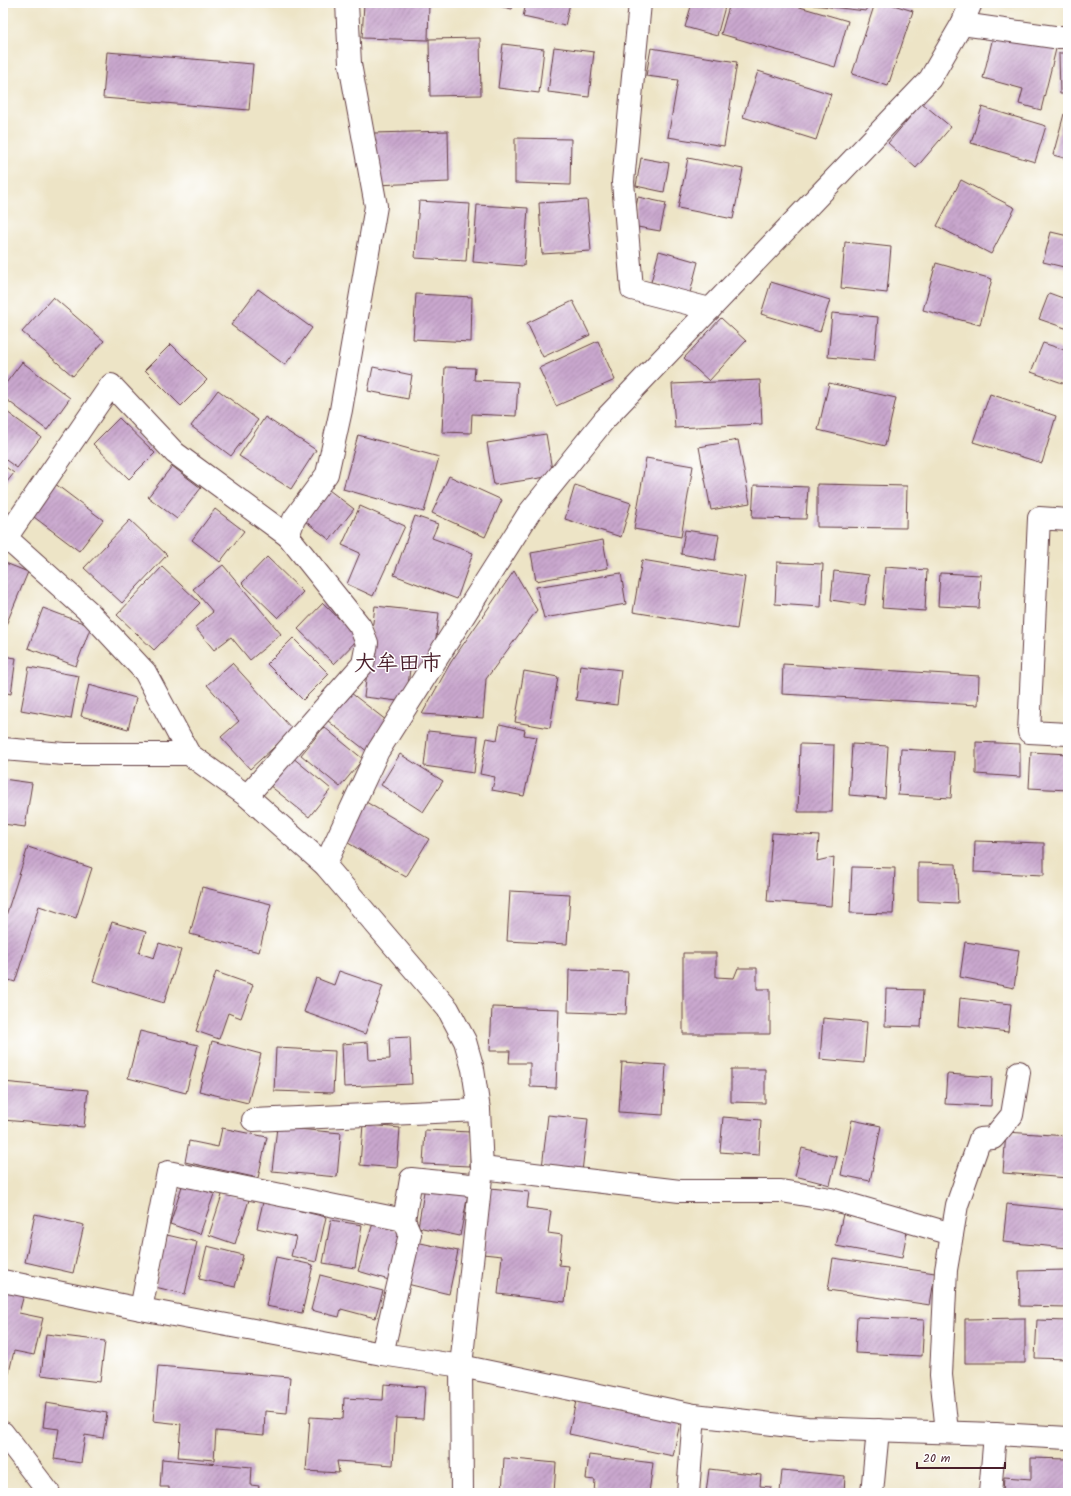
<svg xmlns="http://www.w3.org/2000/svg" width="1071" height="1496" viewBox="0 0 1071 1496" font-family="Kalam,'Klee One',sans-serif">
<defs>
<pattern id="building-hatch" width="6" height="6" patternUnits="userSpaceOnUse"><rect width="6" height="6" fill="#c9a7ce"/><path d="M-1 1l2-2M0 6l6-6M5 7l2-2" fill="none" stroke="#a587a7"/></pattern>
</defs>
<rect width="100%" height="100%" fill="#fff"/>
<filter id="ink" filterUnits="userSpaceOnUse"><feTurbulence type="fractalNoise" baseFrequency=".025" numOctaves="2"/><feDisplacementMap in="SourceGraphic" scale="8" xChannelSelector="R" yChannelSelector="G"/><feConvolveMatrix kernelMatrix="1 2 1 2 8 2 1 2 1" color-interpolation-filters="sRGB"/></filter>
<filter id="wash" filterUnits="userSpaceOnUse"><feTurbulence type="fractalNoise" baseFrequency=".012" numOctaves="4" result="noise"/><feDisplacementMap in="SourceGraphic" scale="16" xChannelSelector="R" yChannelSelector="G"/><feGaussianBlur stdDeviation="0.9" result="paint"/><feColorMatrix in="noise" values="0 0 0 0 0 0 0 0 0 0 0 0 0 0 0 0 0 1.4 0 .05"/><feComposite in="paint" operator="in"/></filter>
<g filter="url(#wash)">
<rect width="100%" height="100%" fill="#ede4c6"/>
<g id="blocks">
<g fill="url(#building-hatch)">
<path d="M364,3H429L428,40L362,38Z"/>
<path d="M486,3H514L512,9Z"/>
<path d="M526,3H570L565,26L523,17Z"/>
<path d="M692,3H726L717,36L685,27Z"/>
<path d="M730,3H786L848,21L835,67L721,34Z"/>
<path d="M813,3H866V11L813,5Z"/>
<path d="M875,3H887L913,11L888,86L852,74Z"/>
<path d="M994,33L1056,49L1041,110L1019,104L1023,89L983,78Z"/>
<path d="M480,38L481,95L430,96L429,39Z"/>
<path d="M503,44L544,49L539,93L498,88Z"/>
<path d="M554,47L594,52L589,97L548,92Z"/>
<path d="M651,48L737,62L724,146L668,137L678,80L646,76Z"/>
<path d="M107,52L253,64L249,110L103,98Z"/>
<path d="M1059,53H1068V94H1060Z"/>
<path d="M758,71L831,94L816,140L743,117Z"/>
<path d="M922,103L951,127L916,168L888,143Z"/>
<path d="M982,107L1046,126L1035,162L971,143Z"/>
<path d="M1064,114L1068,116V159L1053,155Z"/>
<path d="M448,131L449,182L375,185L374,133Z"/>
<path d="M515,138L571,139L570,185L515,183Z"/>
<path d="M641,158L669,163L664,192L636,186Z"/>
<path d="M688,158L743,169L733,219L678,208Z"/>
<path d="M961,180L1015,208L991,254L937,226Z"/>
<path d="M638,197L666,203L660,231L632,226Z"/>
<path d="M587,200L591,251L542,254L539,203Z"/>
<path d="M419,201L470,204L466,261L415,258Z"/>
<path d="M477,205L528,208L524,266L473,262Z"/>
<path d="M1051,232L1068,236V268L1043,262Z"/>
<path d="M845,242L891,247L887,293L841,288Z"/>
<path d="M659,251L698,262L690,293L651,282Z"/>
<path d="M936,263L992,279L980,325L923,310Z"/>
<path d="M771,282L830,300L820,332L761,314Z"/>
<path d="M258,289L312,328L285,365L231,325Z"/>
<path d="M1049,293L1068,300V329L1039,319Z"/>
<path d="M416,294L472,297L471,342L413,339Z"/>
<path d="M53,297L104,341L73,376L22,332Z"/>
<path d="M573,301L590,335L543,357L527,323Z"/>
<path d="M832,313L878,317L874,361L828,357Z"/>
<path d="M721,318L746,341L709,381L684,358Z"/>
<path d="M598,341L615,380L556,406L539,368Z"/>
<path d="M1043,343L1068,351V385L1031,372Z"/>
<path d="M171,344L207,380L181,406L145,370Z"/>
<path d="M22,362L70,398L47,430L3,397V387Z"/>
<path d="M373,367L412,375L408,399L368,391Z"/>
<path d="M445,367L475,368L474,380L518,382L516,416L472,414L471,433L442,432Z"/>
<path d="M760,380L762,424L675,428L672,384Z"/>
<path d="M829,383L896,398L885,446L818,430Z"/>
<path d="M218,390L258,420L231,456L191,426Z"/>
<path d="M990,394L1056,416L1042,463L973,442Z"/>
<path d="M3,409L41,437L17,468L3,458Z"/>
<path d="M265,417L316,450L291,489L239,456Z"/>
<path d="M119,418L155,453L129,479L93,444Z"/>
<path d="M546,434L553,476L494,485L487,443Z"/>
<path d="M358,435L439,457L424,512L343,489Z"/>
<path d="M738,440L750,503L711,510L699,447Z"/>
<path d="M646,458L693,466L681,537L634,529Z"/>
<path d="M3,465L14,473L3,487Z"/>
<path d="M172,466L201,488L177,519L148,497Z"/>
<path d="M449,476L502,500L485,537L432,513Z"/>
<path d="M54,483L103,520L79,551L30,514Z"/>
<path d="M817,484L907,486L906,528L817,527Z"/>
<path d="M575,485L631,503L621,537L565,519Z"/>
<path d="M754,485L808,487L806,519L752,518Z"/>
<path d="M325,487L354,509L330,540L301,518Z"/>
<path d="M360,506L405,526L373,596L347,584L360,553L342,545Z"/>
<path d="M215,509L244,531L220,562L192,540Z"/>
<path d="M415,516L438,524L432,538L473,553L457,599L394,575Z"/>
<path d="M130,520L167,555L122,603L84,568Z"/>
<path d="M685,530L719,535L715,560L681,554Z"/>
<path d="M603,540L608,568L536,581L531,553Z"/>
<path d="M267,557L303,592L278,618L242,583Z"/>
<path d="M642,560L745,577L737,629L633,612Z"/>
<path d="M3,562L28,572L3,632Z"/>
<path d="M777,562L823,564L821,607L775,604Z"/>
<path d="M223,565L281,634L250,660L231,637L214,650L195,627L213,612L193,589Z"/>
<path d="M162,567L200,603L154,650L117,615Z"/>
<path d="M885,567L927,570L925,611L882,608Z"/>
<path d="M514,571L537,610L486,679L483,718L422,714L451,662Z"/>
<path d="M834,571L869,575L865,605L831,600Z"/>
<path d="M621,573L626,604L544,618L536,587Z"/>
<path d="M940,573L981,575L979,608L938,606Z"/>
<path d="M323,603L359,638L334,664L298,629Z"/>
<path d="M375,606L439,613L432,671L410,669L406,702L364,697Z"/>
<path d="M43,608L91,626L76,666L28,648Z"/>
<path d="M293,638L329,674L303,700L267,664Z"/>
<path d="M3,656L16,658L11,694L3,692Z"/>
<path d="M232,663L293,730L250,769L221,737L239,721L207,685Z"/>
<path d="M783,664L979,676L978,705L782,694Z"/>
<path d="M580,665L621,670L617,705L576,700Z"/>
<path d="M29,667L79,676L71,719L21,710Z"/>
<path d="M524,671L558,677L550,728L515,722Z"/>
<path d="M89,685L136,698L128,729L81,716Z"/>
<path d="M351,693L391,724L368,752L328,721Z"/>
<path d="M500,724L525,730L524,735L537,737L524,796L492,790L495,777L480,774L487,738L497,740Z"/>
<path d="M324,727L363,759L340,787L301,755Z"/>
<path d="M428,731L478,736L474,773L424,766Z"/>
<path d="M976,742L1020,744V777L976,774Z"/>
<path d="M800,744L834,745L832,812H798Z"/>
<path d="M852,744L888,746L885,798L849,795Z"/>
<path d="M901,749L954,752L951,798L898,795Z"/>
<path d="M1031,752L1068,754V790L1029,788Z"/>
<path d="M400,754L443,781L423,812L381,785Z"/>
<path d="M292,757L331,789L309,817L269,785Z"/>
<path d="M3,779L32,783L25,827L3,824Z"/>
<path d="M366,802L429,839L406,877L343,840Z"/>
<path d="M772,833L819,836L817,861L834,857L831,906L767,901Z"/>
<path d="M975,841L1044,843V875L974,872Z"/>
<path d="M28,847L92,868L76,918L39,906L15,982L3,978V925Z"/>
<path d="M918,863L956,864L958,903L918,901Z"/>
<path d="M852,867L895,868L893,914L850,913Z"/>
<path d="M202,887L271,904L259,952L190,934Z"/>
<path d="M510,891L570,894L567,944L507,941Z"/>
<path d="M112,922L146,932L139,953L154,958L159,943L181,950L164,1003L93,981Z"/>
<path d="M965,942L1019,950L1014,988L960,977Z"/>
<path d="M683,953H716V977L734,978L738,968H757V989H770V1034H683Z"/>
<path d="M569,970L628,972L626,1014L568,1012Z"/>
<path d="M339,971L383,986L365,1034L304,1012L316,978L334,985Z"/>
<path d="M216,972L253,985L241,1018L228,1013L219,1039L196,1031Z"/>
<path d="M886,989L923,990L921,1027L885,1026Z"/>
<path d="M960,998L1011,1004L1008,1032L958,1026Z"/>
<path d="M492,1007L559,1009L556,1088L530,1087V1063H509L510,1051H490Z"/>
<path d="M823,1018L867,1022L864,1063L820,1059Z"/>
<path d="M140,1031L198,1045L186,1093L128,1078Z"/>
<path d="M410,1037L412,1084L344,1087L342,1044L368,1042L369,1060L390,1059L389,1038Z"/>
<path d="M212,1041L261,1054L248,1103L199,1091Z"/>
<path d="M276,1048L335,1051L333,1093L274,1091Z"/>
<path d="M622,1062L666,1065L663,1115L619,1112Z"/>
<path d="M731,1069H765V1103L731,1102Z"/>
<path d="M947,1074L992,1077L991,1106L945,1104Z"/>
<path d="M3,1082L88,1090L84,1127L3,1120Z"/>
<path d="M548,1115L588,1119L582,1172L542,1168Z"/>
<path d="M723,1117L761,1120L759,1155L720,1152Z"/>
<path d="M852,1120L881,1126L870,1181L841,1175Z"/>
<path d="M363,1124L400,1128L397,1168L360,1165Z"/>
<path d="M277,1127L341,1133L337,1177L272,1171Z"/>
<path d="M222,1128L267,1137L258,1178L185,1162L189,1141L218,1147Z"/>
<path d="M425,1130L471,1132L470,1166L423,1164Z"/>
<path d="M1006,1132L1068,1136V1178L1003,1173Z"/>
<path d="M802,1148L837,1157L830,1185L795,1176Z"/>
<path d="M183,1183L214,1194L200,1234L170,1224Z"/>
<path d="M425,1186L468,1194L460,1236L418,1227Z"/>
<path d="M490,1188L529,1192L527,1208L551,1211L548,1233L562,1235L559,1265L569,1266L565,1302L498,1294L502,1256L483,1254Z"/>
<path d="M223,1192L249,1200L235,1244L209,1235Z"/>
<path d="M263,1202L326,1217L316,1262L291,1256L296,1237L257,1228Z"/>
<path d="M1007,1204L1068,1210V1248L1003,1242Z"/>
<path d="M35,1214L84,1225L73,1273L25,1262Z"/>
<path d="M843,1214L908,1226L902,1258L836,1246Z"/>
<path d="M331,1220L362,1225L355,1268L323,1263Z"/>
<path d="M373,1223L404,1233L389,1280L358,1271Z"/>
<path d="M167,1235L197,1242L185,1294L155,1287Z"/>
<path d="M416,1242L458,1251L449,1294L407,1284Z"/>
<path d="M207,1246L243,1255L235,1287L199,1279Z"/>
<path d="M276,1257L313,1265L302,1313L266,1306Z"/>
<path d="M833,1258L935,1273L930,1305L828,1290Z"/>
<path d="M1068,1270V1307L1020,1306L1019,1271Z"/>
<path d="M320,1275L383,1291L375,1318L341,1309L339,1317L311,1310Z"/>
<path d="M3,1286L25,1291L19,1313L43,1318L34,1355L14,1351L7,1381L3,1380Z"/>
<path d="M857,1317L924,1320L922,1356L855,1353Z"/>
<path d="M1025,1318V1363H965V1319Z"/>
<path d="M1037,1320L1068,1321V1359L1035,1358Z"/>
<path d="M46,1334L105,1341L100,1382L41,1375Z"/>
<path d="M158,1366L290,1377L287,1413L265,1411L264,1435L216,1431L214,1460L178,1457L181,1424L153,1421Z"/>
<path d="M384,1384L425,1387L423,1419L396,1418L393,1465L337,1461L339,1473L306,1471L310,1417L343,1419L344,1398L383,1400Z"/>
<path d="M576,1401L680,1423L673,1456L569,1434Z"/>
<path d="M46,1403L107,1413L103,1438L85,1435L81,1463L54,1459L59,1429L43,1427Z"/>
<path d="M589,1455L653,1463L649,1493H594L595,1480L586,1479Z"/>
<path d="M504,1458L556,1463L554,1493H502Z"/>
<path d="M1031,1458L1068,1459V1493H1003L1004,1477L1031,1479Z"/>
<path d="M162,1459L252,1467L251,1485L259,1486L258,1493H169V1487H160Z"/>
<path d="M709,1469L761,1475L760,1486L771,1487L770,1493H706Z"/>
<path d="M782,1470L845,1476L844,1493H780Z"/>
</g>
</g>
</g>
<g filter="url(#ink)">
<use href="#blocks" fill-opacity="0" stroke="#623d42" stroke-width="1"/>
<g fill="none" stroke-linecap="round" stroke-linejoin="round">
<defs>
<g id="street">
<path d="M640,3L623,182L632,289L710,309"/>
<path d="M962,24L1054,37H1068"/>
<path d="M1068,520L1039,518L1029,732L1068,734"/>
<path d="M3,535L88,611L145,672L189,754L247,796L325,865L448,1009L465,1041L473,1069L479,1110L482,1168L461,1366L462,1493"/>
<path d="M6,538L111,385L175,453L288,536"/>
<path d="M3,749L64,754H189"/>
<path d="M247,796L363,664L367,643L360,626L288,536L294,519L327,474L341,410L376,206L350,64L347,3"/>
<path d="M325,865L378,751L529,513L605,419L930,79L962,24L971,3"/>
<path d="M253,1120L479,1110"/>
<path d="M482,1168L680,1191H781L831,1199L952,1234"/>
<path d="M3,1281L141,1309L382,1354L461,1366L694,1415L807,1428L995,1434L1068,1438"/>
<path d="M141,1309L168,1172L404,1220L411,1179L480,1186"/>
<path d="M382,1354L410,1234L404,1220"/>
<path d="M947,1432L941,1375L946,1270L957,1205L980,1139L993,1138L1012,1115L1019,1072"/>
<path d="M3,1433L49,1493"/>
<path d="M688,1493L694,1415"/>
<path d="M872,1493L878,1430"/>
<path d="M990,1493L995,1434"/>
</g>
</defs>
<use href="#street" stroke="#623d42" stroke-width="24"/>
<use href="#street" stroke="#fff" stroke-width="22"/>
</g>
</g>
<g text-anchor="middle" stroke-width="3" stroke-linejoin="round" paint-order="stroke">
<g font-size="22" font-weight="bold" fill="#4a1f2b" stroke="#fff">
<text x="398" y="670">大牟田市</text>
</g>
</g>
<rect width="1071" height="1496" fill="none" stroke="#fff" stroke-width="16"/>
<path d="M917 1462v6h88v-6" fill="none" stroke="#4a1f2b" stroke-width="2"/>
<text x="923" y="1462" font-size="12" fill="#4a1f2b" stroke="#ffffff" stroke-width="3" paint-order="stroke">20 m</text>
</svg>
